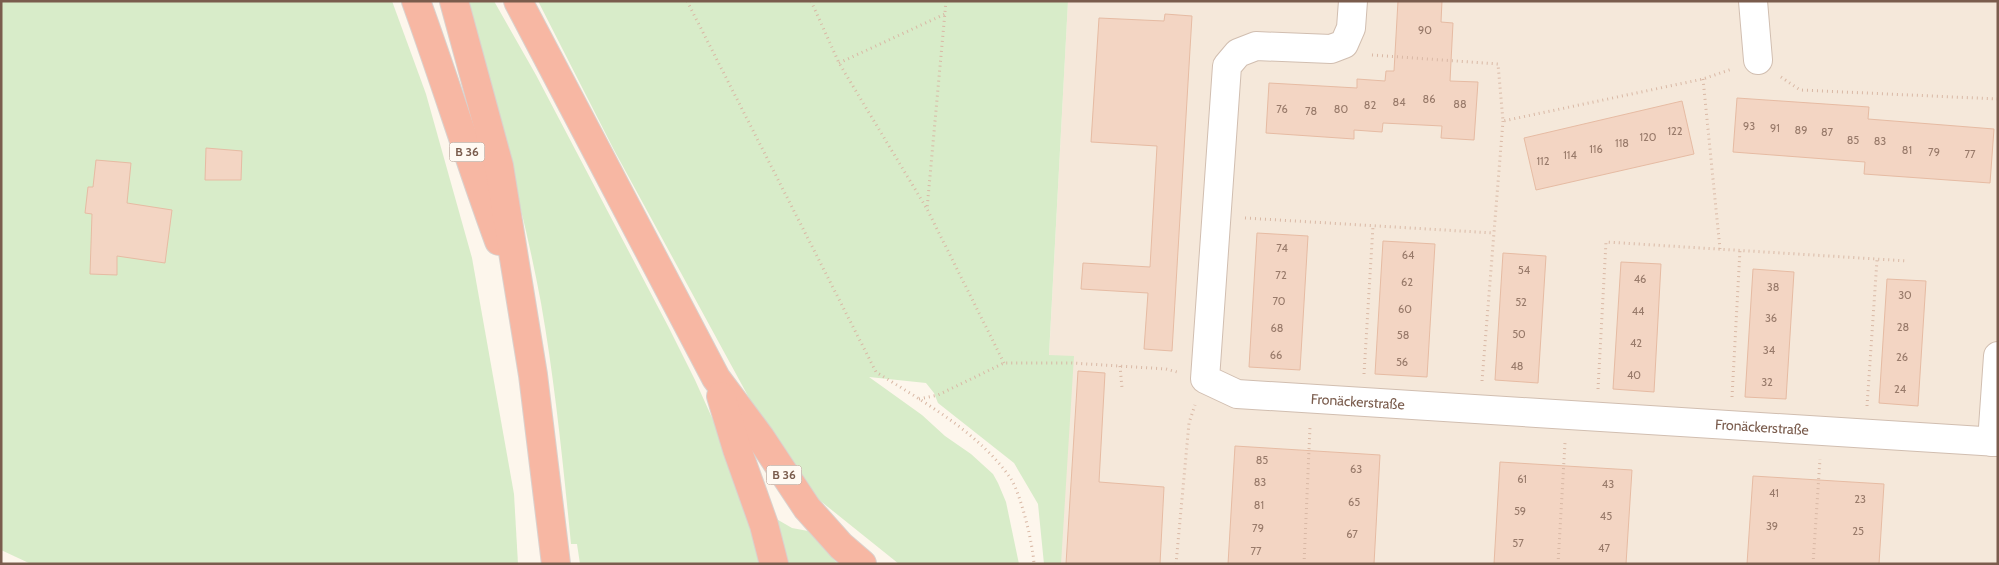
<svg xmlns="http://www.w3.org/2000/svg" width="1999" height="565" viewBox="0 0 1999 565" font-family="Cabin,sans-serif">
<rect width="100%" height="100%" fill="#fdf6ec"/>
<path fill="#f5e8da" d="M1068,1H1998V564H1046L1049,356Z"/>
<g fill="#d8ecc9">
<path d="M1,1H392L426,94L472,258L514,494L518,564H31L1,550Z"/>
<path d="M464,1H494L536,75L668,326L695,380L727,451L763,564H580L577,544H571C563,463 555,383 541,303C522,201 493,101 464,1Z"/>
<path d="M538,1H1068L1049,355L1074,356L1061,564H1044L1038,504L1014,463L938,403L934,393L926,383L869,377L922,415L945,436L971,454L993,474L998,483L1006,502L1019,564H899L818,499L754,407L614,150Z"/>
<path d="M773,517L792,528L808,531L838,564H783Z"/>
</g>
<g fill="#f3d5c3" stroke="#e6bba3">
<path d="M1398,1H1442L1441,22L1453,23L1450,81L1478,82L1474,140L1441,138L1442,126L1383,123L1382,132L1354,130V139L1266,133L1269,83L1357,88V79L1385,81L1386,71H1394Z"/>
<path d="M1165,14L1192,16L1172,351L1144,349L1148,293L1081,289L1083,263L1150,267L1157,146L1091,142L1099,18L1164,21Z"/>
<path d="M1737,98L1869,107L1868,119L1994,129L1990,183L1864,174L1865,162L1733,152Z"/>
<path d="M1682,101L1694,154L1536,190L1524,138Z"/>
<path d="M206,148L242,151L241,180H205Z"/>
<path d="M96,160L131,163L127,203L172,210L165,263L117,256V275L90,274L92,214L85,213L88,187H93Z"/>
<path d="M1257,233L1308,236L1300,370L1249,367Z"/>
<path d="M1383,241L1435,244L1427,377L1375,374Z"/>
<path d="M1503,253L1546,256L1538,383L1495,380Z"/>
<path d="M1621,262L1661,264L1654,392L1613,389Z"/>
<path d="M1753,269L1794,272L1786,399L1745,397Z"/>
<path d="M1887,279L1926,281L1918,406L1879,403Z"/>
<path d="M1078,371L1105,373L1099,482L1164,487L1160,564H1066Z"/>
<path d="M1235,446L1380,455L1374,564H1228Z"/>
<path d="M1500,462L1632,470L1626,564H1494Z"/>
<path d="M1753,476L1884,484L1879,564H1747Z"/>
</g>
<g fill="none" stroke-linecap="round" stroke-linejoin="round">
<defs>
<g id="minor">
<path id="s1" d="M1353,1L1351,28L1344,44L1331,49L1256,46L1238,53L1227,66L1205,379L1237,394L1998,442"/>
<path d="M1753,1L1758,60"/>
<path d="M1992,442L1998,356"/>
</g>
<g id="highway">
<path d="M416,1C445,81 470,162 499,241"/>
<path d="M454,1L499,166L533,375L556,564"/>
<path d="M518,1L716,378L760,437L807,508L841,546L862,564"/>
<path d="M721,396L737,449L764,525L774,564"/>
</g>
</defs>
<use href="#minor" stroke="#d1beb0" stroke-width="30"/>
<use href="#highway" stroke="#dad1cd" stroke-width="30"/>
<g stroke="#d9b8a5" stroke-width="3" stroke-dasharray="1 4" stroke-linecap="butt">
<path d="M687,1L876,372C922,401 980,433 1011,479C1021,495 1033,544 1034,564"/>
<path d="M811,1L839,63L927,209"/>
<path d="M946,1L927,209L1004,363"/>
<path d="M1372,55L1498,64L1503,121L1703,79L1732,69"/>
<path d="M839,63L945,14"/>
<path d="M1781,77L1800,90L1998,99"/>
<path d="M1703,79L1720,249"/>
<path d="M1245,218L1494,233"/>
<path d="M1120,366L1122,388"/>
<path d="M1364,374L1373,226"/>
<path d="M1482,381L1503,121"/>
<path d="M1598,389L1606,242L1908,261"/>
<path d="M1732,397L1740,250"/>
<path d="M919,399L938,395L1004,363H1072L1166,369L1177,372"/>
<path d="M1867,406L1877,260"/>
<path d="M1176,564L1189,423L1195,405"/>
<path d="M1304,564L1310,427"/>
<path d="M1558,564L1565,443"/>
<path d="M1813,564L1820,459"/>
</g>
<use href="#minor" stroke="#fff" stroke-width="28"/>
<use href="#highway" stroke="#f7b7a3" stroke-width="28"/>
</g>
<g text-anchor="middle" stroke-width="4.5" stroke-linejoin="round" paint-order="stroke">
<g font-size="11" fill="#987a6a">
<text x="1425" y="34">90</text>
<text x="1429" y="103">86</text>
<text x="1399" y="106">84</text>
<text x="1460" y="108">88</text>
<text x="1370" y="109">82</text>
<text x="1282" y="113">76</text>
<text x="1341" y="113">80</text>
<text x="1311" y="115">78</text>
<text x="1749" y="130">93</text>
<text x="1775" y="132">91</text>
<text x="1801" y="134">89</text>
<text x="1675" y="135">122</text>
<text x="1827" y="136">87</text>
<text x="1648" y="141">120</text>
<text x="1853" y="144">85</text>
<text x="1880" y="145">83</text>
<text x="1622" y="147">118</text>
<text x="1596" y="153">116</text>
<text x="1907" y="154">81</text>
<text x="1934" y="156">79</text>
<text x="1970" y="158">77</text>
<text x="1570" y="159">114</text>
<text x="1543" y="165">112</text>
<text x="1282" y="252">74</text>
<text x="1408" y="259">64</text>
<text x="1524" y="274">54</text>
<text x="1281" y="279">72</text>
<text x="1640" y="283">46</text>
<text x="1407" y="286">62</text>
<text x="1773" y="291">38</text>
<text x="1905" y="299">30</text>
<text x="1279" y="305">70</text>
<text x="1521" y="306">52</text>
<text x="1405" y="313">60</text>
<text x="1638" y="315">44</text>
<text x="1771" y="322">36</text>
<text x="1903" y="331">28</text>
<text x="1277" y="332">68</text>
<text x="1519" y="338">50</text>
<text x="1403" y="339">58</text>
<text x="1636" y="347">42</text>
<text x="1769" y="354">34</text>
<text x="1276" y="359">66</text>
<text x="1902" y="361">26</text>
<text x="1402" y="366">56</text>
<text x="1517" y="370">48</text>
<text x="1634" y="379">40</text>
<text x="1767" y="386">32</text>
<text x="1900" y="393">24</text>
<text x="1262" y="464">85</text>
<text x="1356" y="473">63</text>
<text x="1522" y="483">61</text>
<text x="1260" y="486">83</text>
<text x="1608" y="488">43</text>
<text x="1774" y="497">41</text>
<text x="1860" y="503">23</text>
<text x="1354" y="506">65</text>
<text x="1259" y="509">81</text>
<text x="1520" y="515">59</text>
<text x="1606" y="520">45</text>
<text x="1772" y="530">39</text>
<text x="1258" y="532">79</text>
<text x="1858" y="535">25</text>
<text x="1352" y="538">67</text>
<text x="1518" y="547">57</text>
<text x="1604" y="552">47</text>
<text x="1256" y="555">77</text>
</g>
<g fill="#fffaf3" stroke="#a28b7f" stroke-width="1">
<rect x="449.5" y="142.5" width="35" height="19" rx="4"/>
<rect x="766.5" y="465.5" width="35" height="19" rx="4"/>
</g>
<g font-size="12" font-weight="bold" fill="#7a5c4d">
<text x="467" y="156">B 36</text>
<text x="784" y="479">B 36</text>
</g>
<g font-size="14" fill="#7a5c4d" stroke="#fffaf3">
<text dy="5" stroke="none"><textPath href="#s1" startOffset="640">Fronäckerstraße</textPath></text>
<text dy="5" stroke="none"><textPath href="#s1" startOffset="1045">Fronäckerstraße</textPath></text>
</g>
</g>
<rect width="1999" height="565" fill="none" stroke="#7a5c4d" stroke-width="5"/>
</svg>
